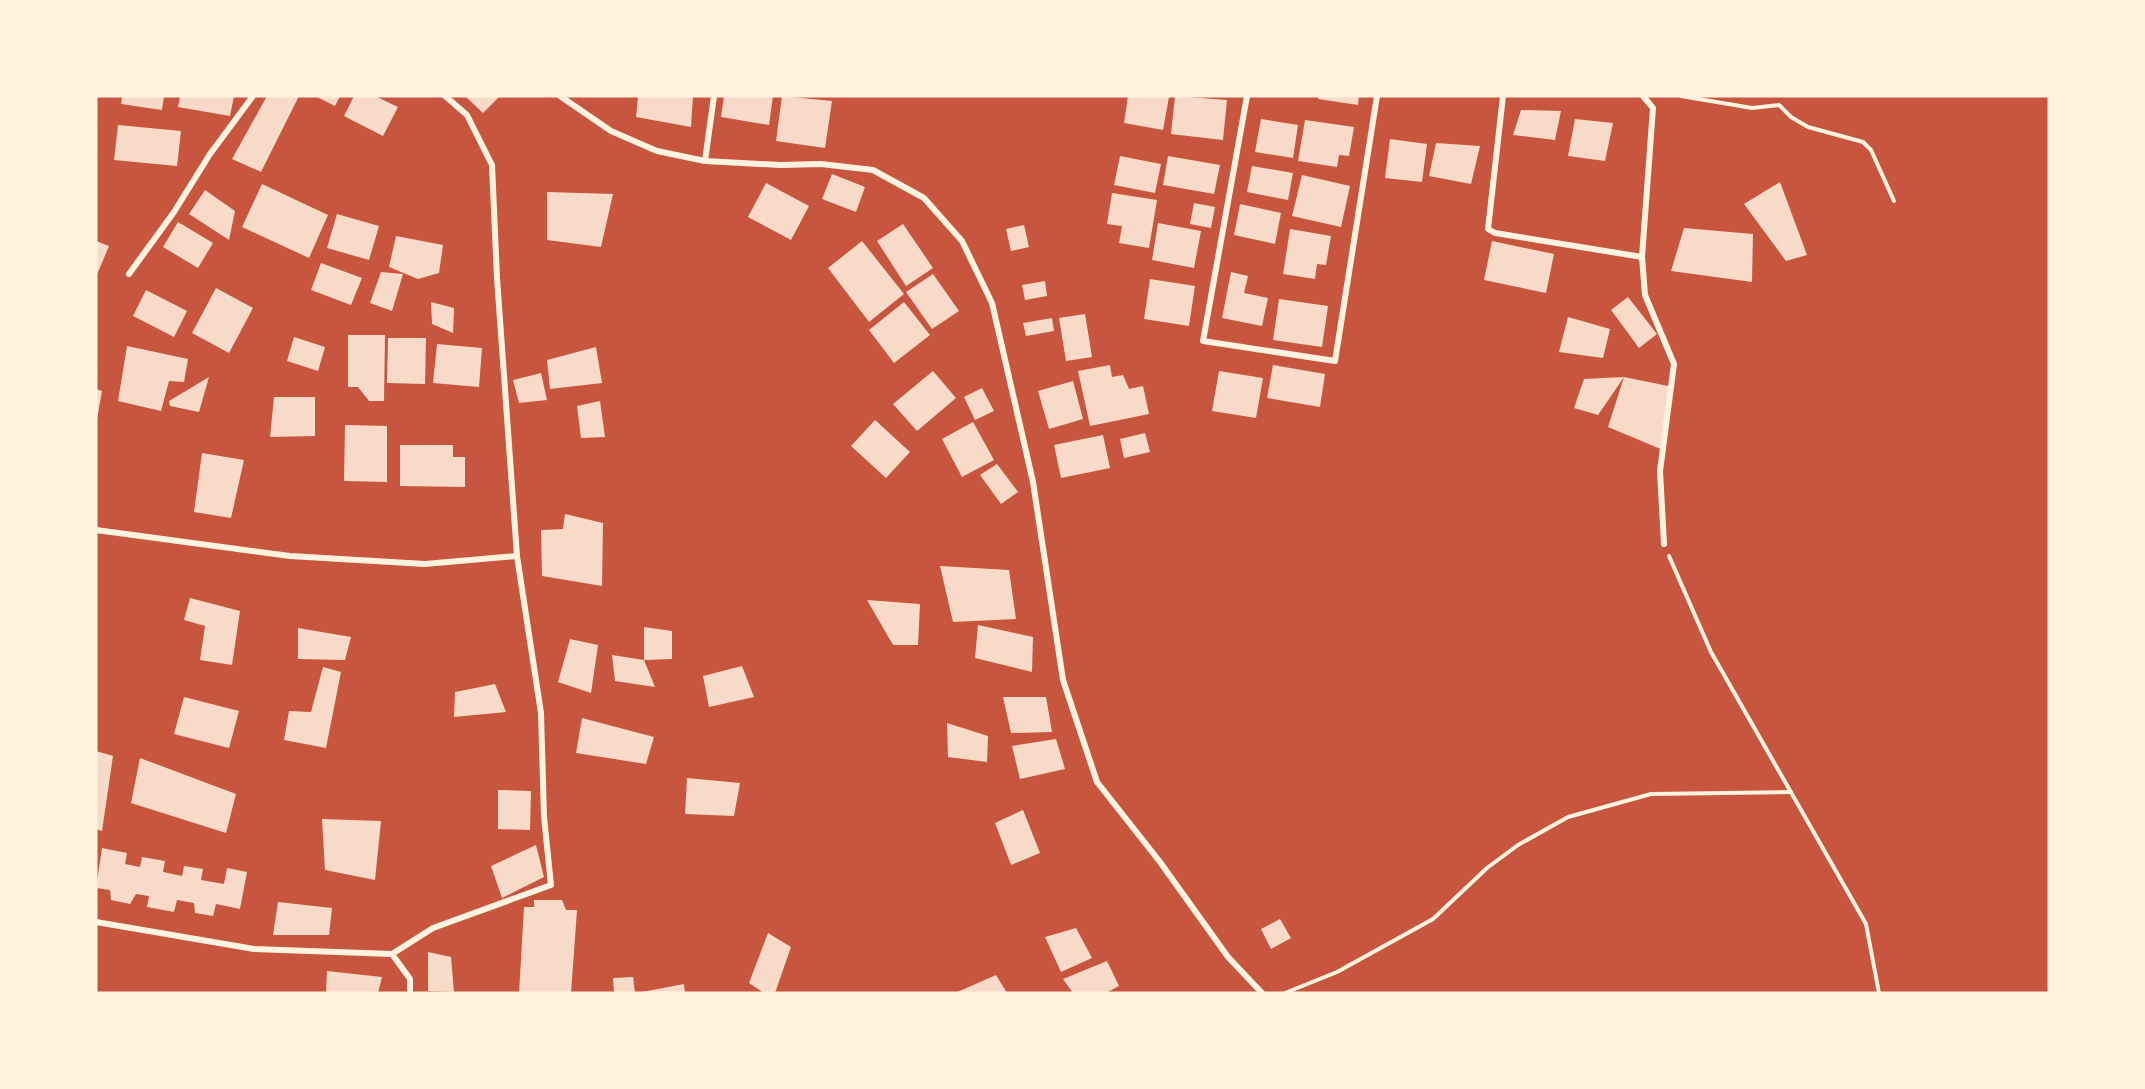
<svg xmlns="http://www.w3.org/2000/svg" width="2145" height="1089" viewBox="0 0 2145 1089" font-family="'Space Grotesk',sans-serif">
<rect width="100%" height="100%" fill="#c8553d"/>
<g fill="#f7dbc8">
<path d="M122,96H164L162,110L121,104Z"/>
<path d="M180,96H234L230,116L178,107Z"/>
<path d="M267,96H299L261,172L232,159Z"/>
<path d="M315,96H340L335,106Z"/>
<path d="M354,96H375L398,107L383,136L344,116Z"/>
<path d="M465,96H500L483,113Z"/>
<path d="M638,96H693L691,127L636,117Z"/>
<path d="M724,96H773L769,125L721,117Z"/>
<path d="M782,96L832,101L825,148L776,141Z"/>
<path d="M1128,96L1169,97L1163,130L1124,123Z"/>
<path d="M1175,96L1227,100L1223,140L1171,134Z"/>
<path d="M1319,96H1359L1358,105L1318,99Z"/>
<path d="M1521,110L1561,111L1555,140L1513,135Z"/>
<path d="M1261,119L1298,125L1293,158L1255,152Z"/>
<path d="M1575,119L1613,123L1605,161L1568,156Z"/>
<path d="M1305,120L1354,127L1349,156L1339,155L1337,167L1298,161Z"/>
<path d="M118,125L181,131L177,166L114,160Z"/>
<path d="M1390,139L1427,144L1422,182L1385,178Z"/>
<path d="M1436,143L1480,146L1471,184L1429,176Z"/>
<path d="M1120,156L1161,164L1155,193L1114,185Z"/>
<path d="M1168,156L1220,165L1214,194L1163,185Z"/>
<path d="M1252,166L1293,173L1288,200L1247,192Z"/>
<path d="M832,174L865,187L856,212L822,199Z"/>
<path d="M1302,175L1350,186L1341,227L1292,216Z"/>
<path d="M1780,182L1807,255L1786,261L1744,204Z"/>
<path d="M766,183L809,206L791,240L748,217Z"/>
<path d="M262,184L328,215L309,258L242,227Z"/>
<path d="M205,190L235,211L229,240L189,214Z"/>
<path d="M547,192L613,194L601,247L547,240Z"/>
<path d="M1112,193L1157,200L1149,248L1119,243L1122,226L1107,224Z"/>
<path d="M1194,203L1215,207L1211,228L1190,224Z"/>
<path d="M1240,204L1281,213L1275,244L1234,235Z"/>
<path d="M337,214L379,226L369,260L327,248Z"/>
<path d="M178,222L213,243L198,268L163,247Z"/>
<path d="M1158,223L1201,231L1194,268L1152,260Z"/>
<path d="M903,224L933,268L906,286L877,241Z"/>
<path d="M1024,225L1029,247L1011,251L1006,229Z"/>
<path d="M1684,228L1753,234L1752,282L1671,271Z"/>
<path d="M1290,229L1331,236L1326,265L1317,264L1315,279L1283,274Z"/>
<path d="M396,236L443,245L439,273L418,279L389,267Z"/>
<path d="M96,241L109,246L96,277Z"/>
<path d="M862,241L904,294L869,322L828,268Z"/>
<path d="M1492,241L1554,254L1546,293L1484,280Z"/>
<path d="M321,263L362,278L351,305L311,290Z"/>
<path d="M381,272L403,274L392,311L370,303Z"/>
<path d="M1231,272L1248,276L1244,293L1268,298L1262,326L1222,318Z"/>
<path d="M933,274L959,311L932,329L906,292Z"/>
<path d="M1150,279L1195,286L1189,326L1144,319Z"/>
<path d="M1045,281L1047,296L1025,300L1022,285Z"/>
<path d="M216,288L253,308L229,353L192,333Z"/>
<path d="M146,290L187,311L174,337L133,316Z"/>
<path d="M1628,297L1657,334L1639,348L1611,310Z"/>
<path d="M1279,299L1328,306L1322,347L1273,340Z"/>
<path d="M431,302L454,308L453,333L432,324Z"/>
<path d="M904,302L930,335L894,363L869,330Z"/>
<path d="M1085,314L1092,357L1066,361L1059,318Z"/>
<path d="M1568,317L1610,329L1603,358L1559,352Z"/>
<path d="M1052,318L1054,331L1026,336L1023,323Z"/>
<path d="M348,335H385L384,401H369L358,387H348Z"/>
<path d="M294,337L325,347L318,371L287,361Z"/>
<path d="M388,338H426L425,384L387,383Z"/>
<path d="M437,344L482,348L479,387L433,383Z"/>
<path d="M127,346L188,359L184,382L169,381L161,411L118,401Z"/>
<path d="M596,347L602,383L550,389L547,360Z"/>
<path d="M1110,365L1112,377L1123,375L1129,389L1143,386L1149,414L1090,426L1078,371Z"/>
<path d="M1273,365L1325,374L1320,407L1267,398Z"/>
<path d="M933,371L956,398L917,431L893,404Z"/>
<path d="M1219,371L1263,378L1256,418L1212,411Z"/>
<path d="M541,373L547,400L519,403L513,380Z"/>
<path d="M209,377L199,412L170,406L169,401Z"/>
<path d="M1624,377L1673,387L1663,450L1608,427L1624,377L1598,415L1574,408L1584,379Z"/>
<path d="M1073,381L1083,419L1049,429L1038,391Z"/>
<path d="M982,388L994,411L975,420L964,397Z"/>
<path d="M96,389L102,391L97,419H96Z"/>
<path d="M274,397H315V436L270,437Z"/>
<path d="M600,401L605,437L581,438L577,406Z"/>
<path d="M875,420L910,452L886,478L851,446Z"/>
<path d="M973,422L994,460L962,477L942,439Z"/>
<path d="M345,425L387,426V482L344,481Z"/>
<path d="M1145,433L1150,452L1124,458L1120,439Z"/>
<path d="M1103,435L1110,468L1061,478L1054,445Z"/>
<path d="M400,445H453V457H465V487L400,486Z"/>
<path d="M202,453L244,460L231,518L194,512Z"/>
<path d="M997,464L1018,492L1001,504L980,475Z"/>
<path d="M565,514L603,523L602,586L542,576L541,530L563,529Z"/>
<path d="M940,566L1009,570L1016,619L953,622Z"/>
<path d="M190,598L240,611L232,665L200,660L205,626L184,620Z"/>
<path d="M867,600L920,604L918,645H893Z"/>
<path d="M978,625L1033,637L1032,672L975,658Z"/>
<path d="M644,627L672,631V659L644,660L655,687L615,681L612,655L644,660Z"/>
<path d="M298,628L351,637L345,660L298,659Z"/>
<path d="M570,639L598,645L591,693L558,682Z"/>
<path d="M742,666L754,697L709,707L703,676Z"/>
<path d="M323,667L341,672L326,748L284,740L289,711L311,712Z"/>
<path d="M495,684L506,712L454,717L455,692Z"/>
<path d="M184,697L239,711L229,748L174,734Z"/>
<path d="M1003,697H1046L1052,732L1011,733Z"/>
<path d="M582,718L654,737L646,764L576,753Z"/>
<path d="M947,723L988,736L987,762L948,757Z"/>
<path d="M1056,739L1065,769L1020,779L1012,746Z"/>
<path d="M96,751L113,756L102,831L96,829Z"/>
<path d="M140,758L236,794L226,833L131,803Z"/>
<path d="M687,778L740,783L734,816L685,814Z"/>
<path d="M498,790L531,791L530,830L498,829Z"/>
<path d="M1023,810L1040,853L1011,865L995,823Z"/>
<path d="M322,819L381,821L375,880L325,870Z"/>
<path d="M536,845L544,877L502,898L491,866Z"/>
<path d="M102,848L127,853L125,864L140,867L142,857L165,861L163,872L182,876L184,866L203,869L201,880L224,884L227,868L247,872L240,909L216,904L213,916L195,913L194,903L177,900L174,912L147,907L149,896L136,894L130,904L111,900L110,890L96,888Z"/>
<path d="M534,900H562L566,910H577L571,993H519L524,907H534Z"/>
<path d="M278,902L332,908L329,935H273Z"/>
<path d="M1280,919L1291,938L1271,949L1261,929Z"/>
<path d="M1076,928L1092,958L1061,972L1045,937Z"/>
<path d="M768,933L791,947L775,993H764L749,983Z"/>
<path d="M428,952L451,957L454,992L428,991Z"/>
<path d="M1107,961L1119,986L1106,993H1073L1063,979Z"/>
<path d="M327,971L382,977L378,993H326Z"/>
<path d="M996,975L1007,993H955Z"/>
<path d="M633,977L635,993H614L613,978Z"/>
<path d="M684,984L685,993H643L642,992Z"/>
</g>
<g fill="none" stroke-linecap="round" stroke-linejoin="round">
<g stroke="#fff3e0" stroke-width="4">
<path d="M1681,96L1752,108L1779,105L1791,117L1808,127L1863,142L1871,150L1894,201"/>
<path d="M1669,556L1711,652L1866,924L1879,993"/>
<path d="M1285,993L1337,972L1433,919L1487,868L1518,845L1568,817L1651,794L1791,792"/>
</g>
<g stroke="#fff3e0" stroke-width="6">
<path d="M560,96L611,131L657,151L705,161L780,165L821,164L873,170L924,198L962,241L992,303L1033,482L1063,680L1097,782L1160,862L1228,957L1262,993"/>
<path d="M1247,96L1203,341L1335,361L1377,96"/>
<path d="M1503,96L1488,229L1495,233L1642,257"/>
<path d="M1643,96L1653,108L1642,257L1645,295L1674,364L1660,471L1664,544"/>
<path d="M705,161L714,96"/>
<path d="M129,274L174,212L210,154L253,96"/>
<path d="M96,530L290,556L425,564L517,556"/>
<path d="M96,922L254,949L392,954L433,928L551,885L544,817L541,713L517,556L497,278L492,165L467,115L445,96"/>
<path d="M392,954L410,979V993"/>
</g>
</g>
<rect width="2145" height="1089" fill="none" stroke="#fff3e0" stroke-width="195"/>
</svg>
